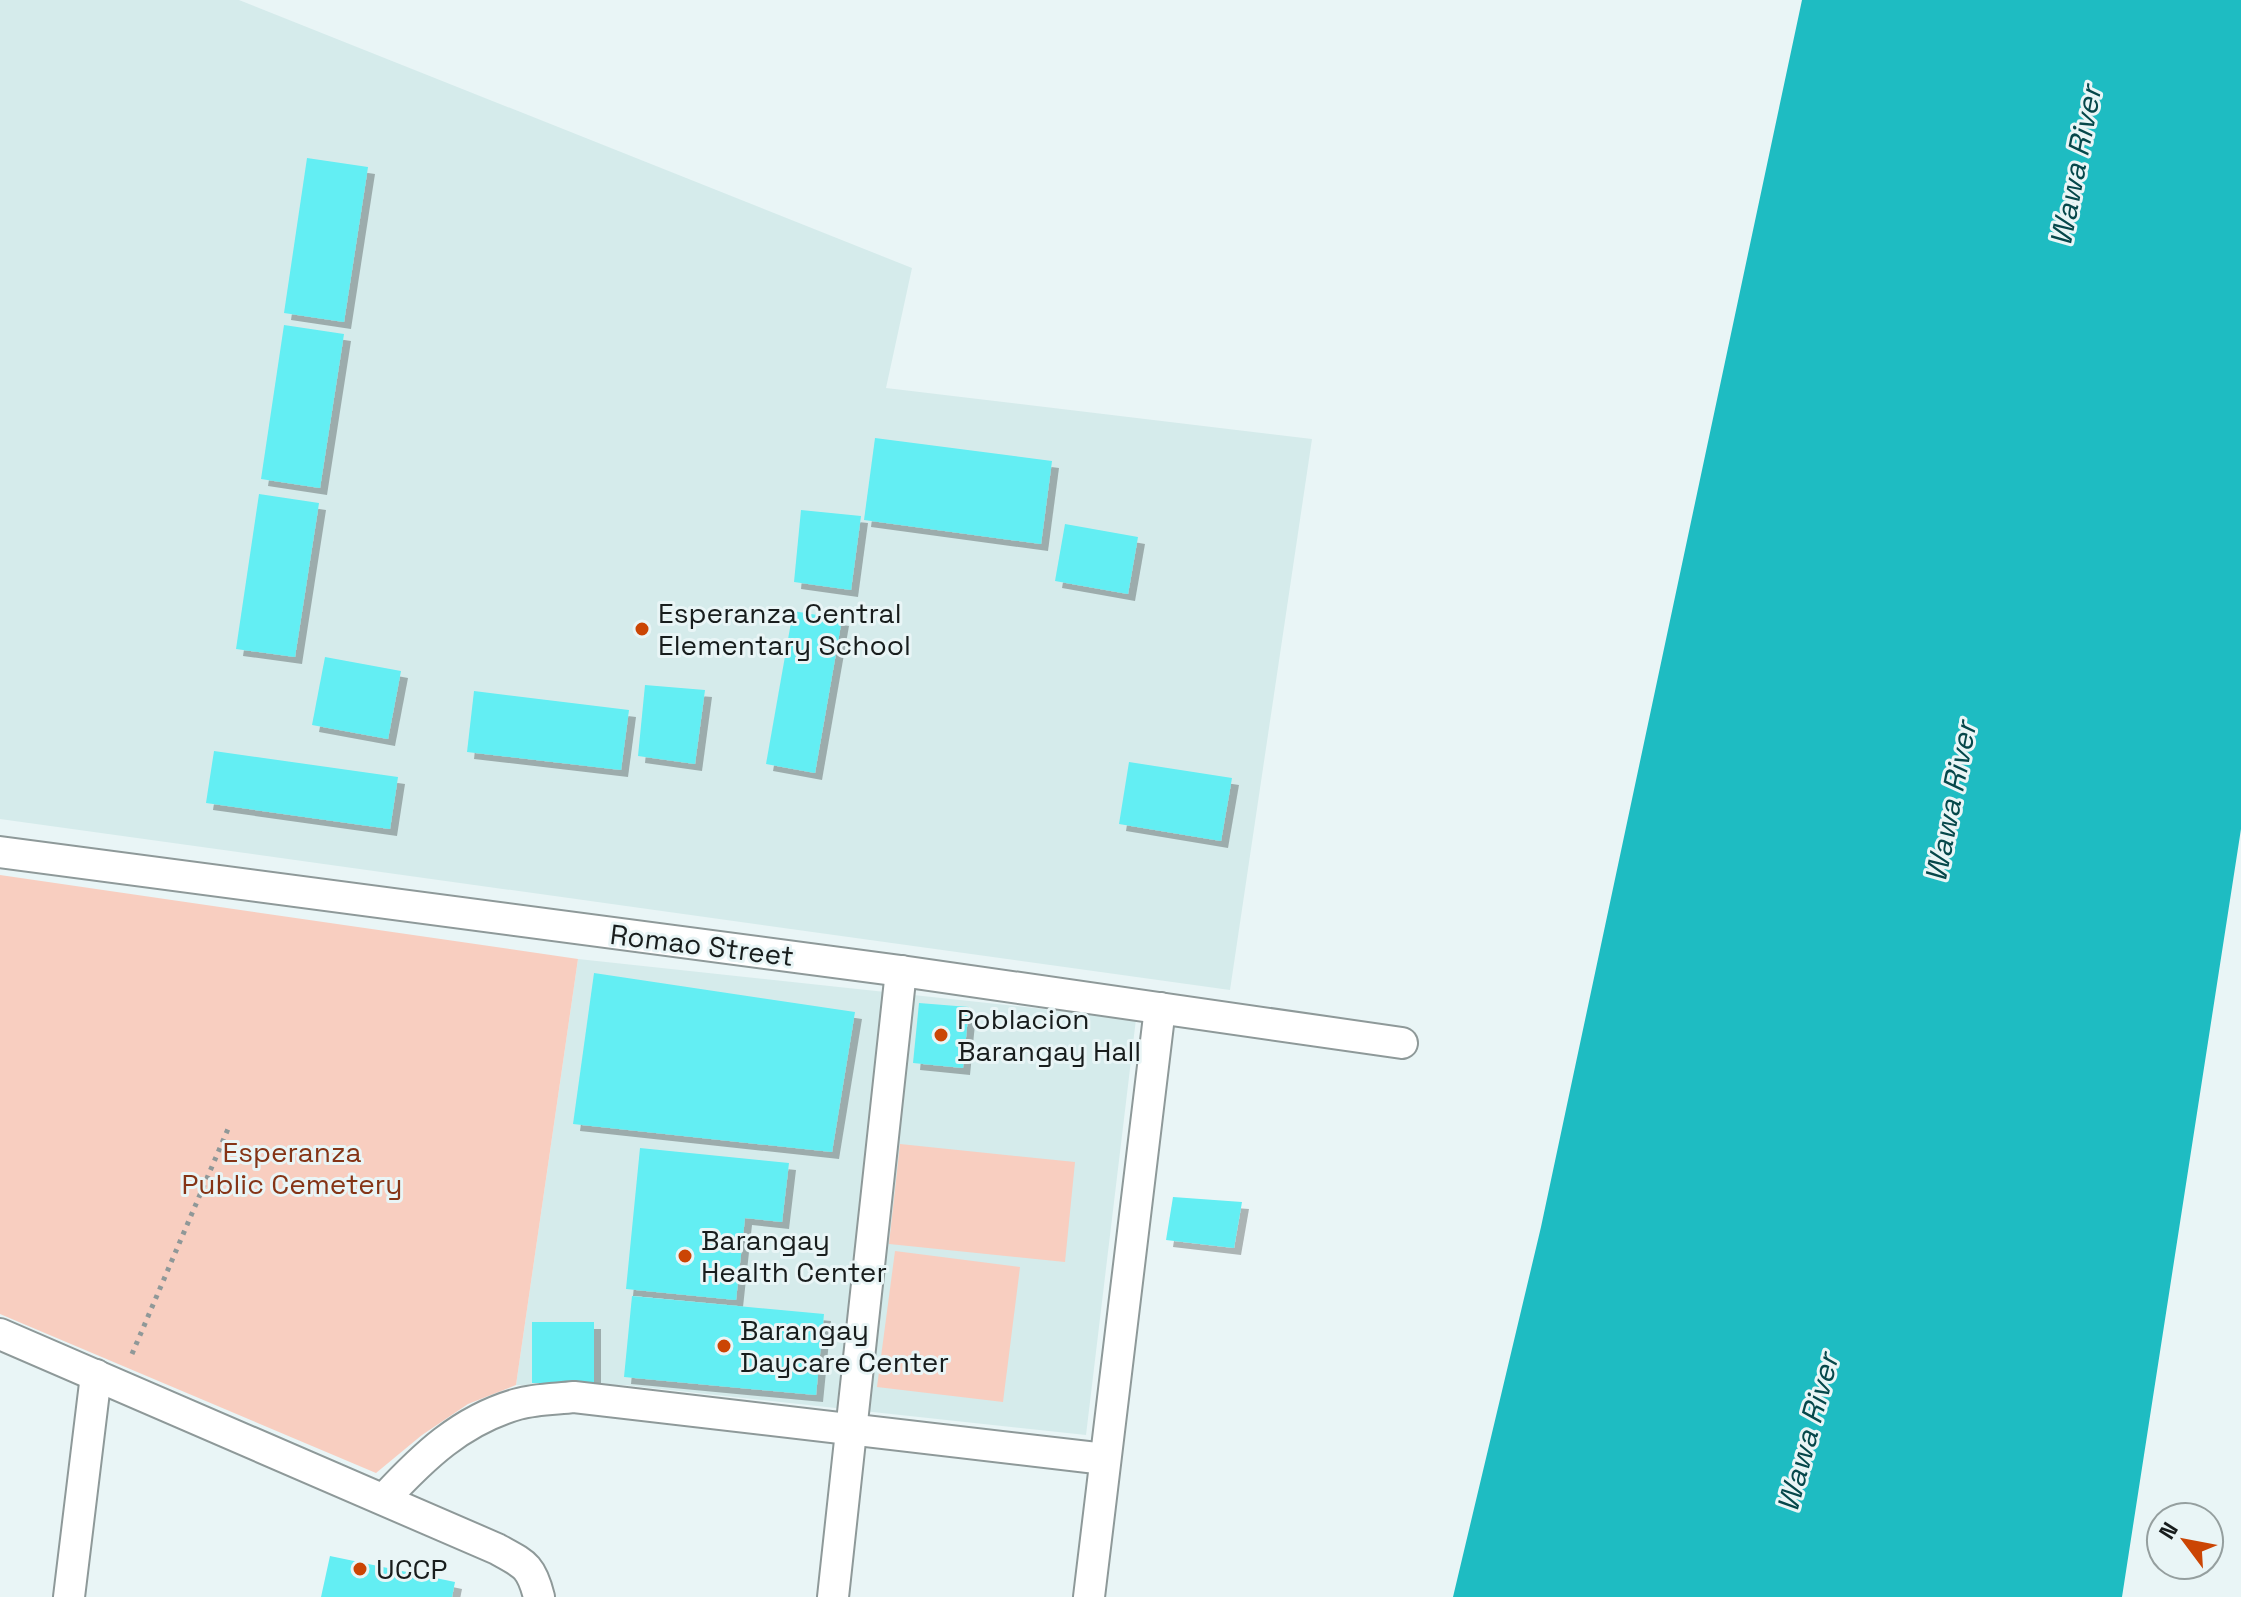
<svg xmlns="http://www.w3.org/2000/svg" width="2241" height="1597" viewBox="0 0 2241 1597" font-family="'Space Grotesk',sans-serif">
<defs>
<filter id="shadow"><feDropShadow dx="7" dy="7" stdDeviation="0" flood-color="#0004"/></filter>
</defs>
<rect width="100%" height="100%" fill="#e9f5f6"/>
<g fill="#d5ebeb">
<path d="M0,0H239L912,268L886,388L1312,439L1230,990L0,819Z"/>
<path d="M578,959L1136,1019L1086,1435L624,1385H516Z"/>
</g>
<g fill="#f8cec0">
<path d="M0,875L578,959L516,1385L468,1404L422,1435L376,1473L0,1314Z"/>
<path d="M900,1144L1075,1162L1065,1262L889,1244Z"/>
<path d="M895,1251L1020,1267L1003,1402L877,1387Z"/>
</g>
<path fill="#1ebcc2" d="M1802,0H2241V829L2122,1597H1453L1541,1227Z"/>
<g fill="#64eef3" filter="url(#shadow)">
<path d="M307,158L368,167L344,322L284,313Z"/>
<path d="M284,325L344,334L320,488L261,479Z"/>
<path d="M875,438L1052,461L1041,544L864,520Z"/>
<path d="M259,494L319,503L295,657L236,649Z"/>
<path d="M801,510L861,516L851,590L794,582Z"/>
<path d="M1065,524L1138,537L1128,594L1055,581Z"/>
<path d="M793,611L842,619L815,773L766,764Z"/>
<path d="M325,657L401,671L388,739L312,725Z"/>
<path d="M645,685L705,690L695,764L638,756Z"/>
<path d="M474,691L629,710L621,770L467,752Z"/>
<path d="M214,751L398,777L390,829L206,803Z"/>
<path d="M1129,762L1232,778L1221,841L1119,824Z"/>
<path d="M594,973L855,1012L832,1152L573,1124Z"/>
<path d="M919,1003L969,1007L963,1068L913,1063Z"/>
<path d="M640,1148L789,1163L782,1222L745,1218L736,1300L626,1289Z"/>
<path d="M1173,1197L1242,1202L1234,1248L1166,1240Z"/>
<path d="M632,1296L824,1314L816,1395L624,1377Z"/>
<rect x="532" y="1322" width="62" height="61"/>
<path d="M330,1556L455,1582L452,1597H321Z"/>
</g>
<g fill="none" stroke-linecap="round" stroke-linejoin="round">
<defs>
<g id="minor">
<path d="M0,852L901,971L1402,1043"/>
<path d="M0,1334L497,1549C524,1564 531,1565 539,1597"/>
<path d="M384,1499C423,1457 461,1420 518,1404C535,1399 556,1399 574,1397L1105,1459"/>
<path d="M69,1597L96,1375"/>
<path d="M833,1597L901,971"/>
<path d="M1089,1597L1160,1008"/>
</g>
</defs>
<use href="#minor" stroke="#8e9999" stroke-width="34"/>
<path stroke="#8f9898" stroke-width="5" stroke-dasharray="4 6" stroke-linecap="butt" d="M132,1354L228,1129"/>
<use href="#minor" stroke="#fff" stroke-width="30"/>
</g>
<g fill="#cb4504" stroke="#e9f5f6" stroke-width="3">
<circle cx="642" cy="629" r="8"/>
<circle cx="941" cy="1035" r="8"/>
<circle cx="685" cy="1256" r="8"/>
<circle cx="724" cy="1346" r="8"/>
<circle cx="360" cy="1569" r="8"/>
</g>
<g text-anchor="middle" stroke-width="6" stroke-linejoin="round" paint-order="stroke">
<g font-size="28" fill="#181d1d" stroke="#e9f5f6" text-anchor="start">
<text x="658" y="623">Esperanza Central<tspan x="658" dy="32">Elementary School</tspan></text>
<text x="957" y="1029">Poblacion<tspan x="957" dy="32">Barangay Hall</tspan></text>
<text x="701" y="1250">Barangay<tspan x="701" dy="32">Health Center</tspan></text>
<text x="740" y="1340">Barangay<tspan x="740" dy="32">Daycare Center</tspan></text>
<text x="376" y="1579">UCCP</text>
</g>
<g font-size="28" fill="#181d1d" stroke="#e9f5f6">
<text transform="translate(702 945) rotate(7)" y="10">Romao Street</text>
</g>
<g font-size="28" fill="#853416" stroke="#e9f5f6">
<text x="292" y="1162">Esperanza<tspan x="292" dy="32">Public Cemetery</tspan></text>
</g>
<g font-size="30" font-style="italic" fill="#05474a" stroke="#e9f5f6">
<text transform="translate(2076 166) rotate(-79)" y="10">Wawa River</text>
<text transform="translate(1951 802) rotate(-79)" y="10">Wawa River</text>
<text transform="translate(1808 1433) rotate(-75)" y="10">Wawa River</text>
</g>
</g>
<g transform="translate(2185 1541) rotate(302)"><circle r="38" fill="#e9f5f6" stroke="#959f9f" stroke-width="2"/>
<path d="M0-6L14 30L0 20L-14 30Z" fill="#cb4504"/>
<text y="-12" font-size="22" font-weight="bold" text-anchor="middle" fill="#181d1d">N</text>
</g>
</svg>
